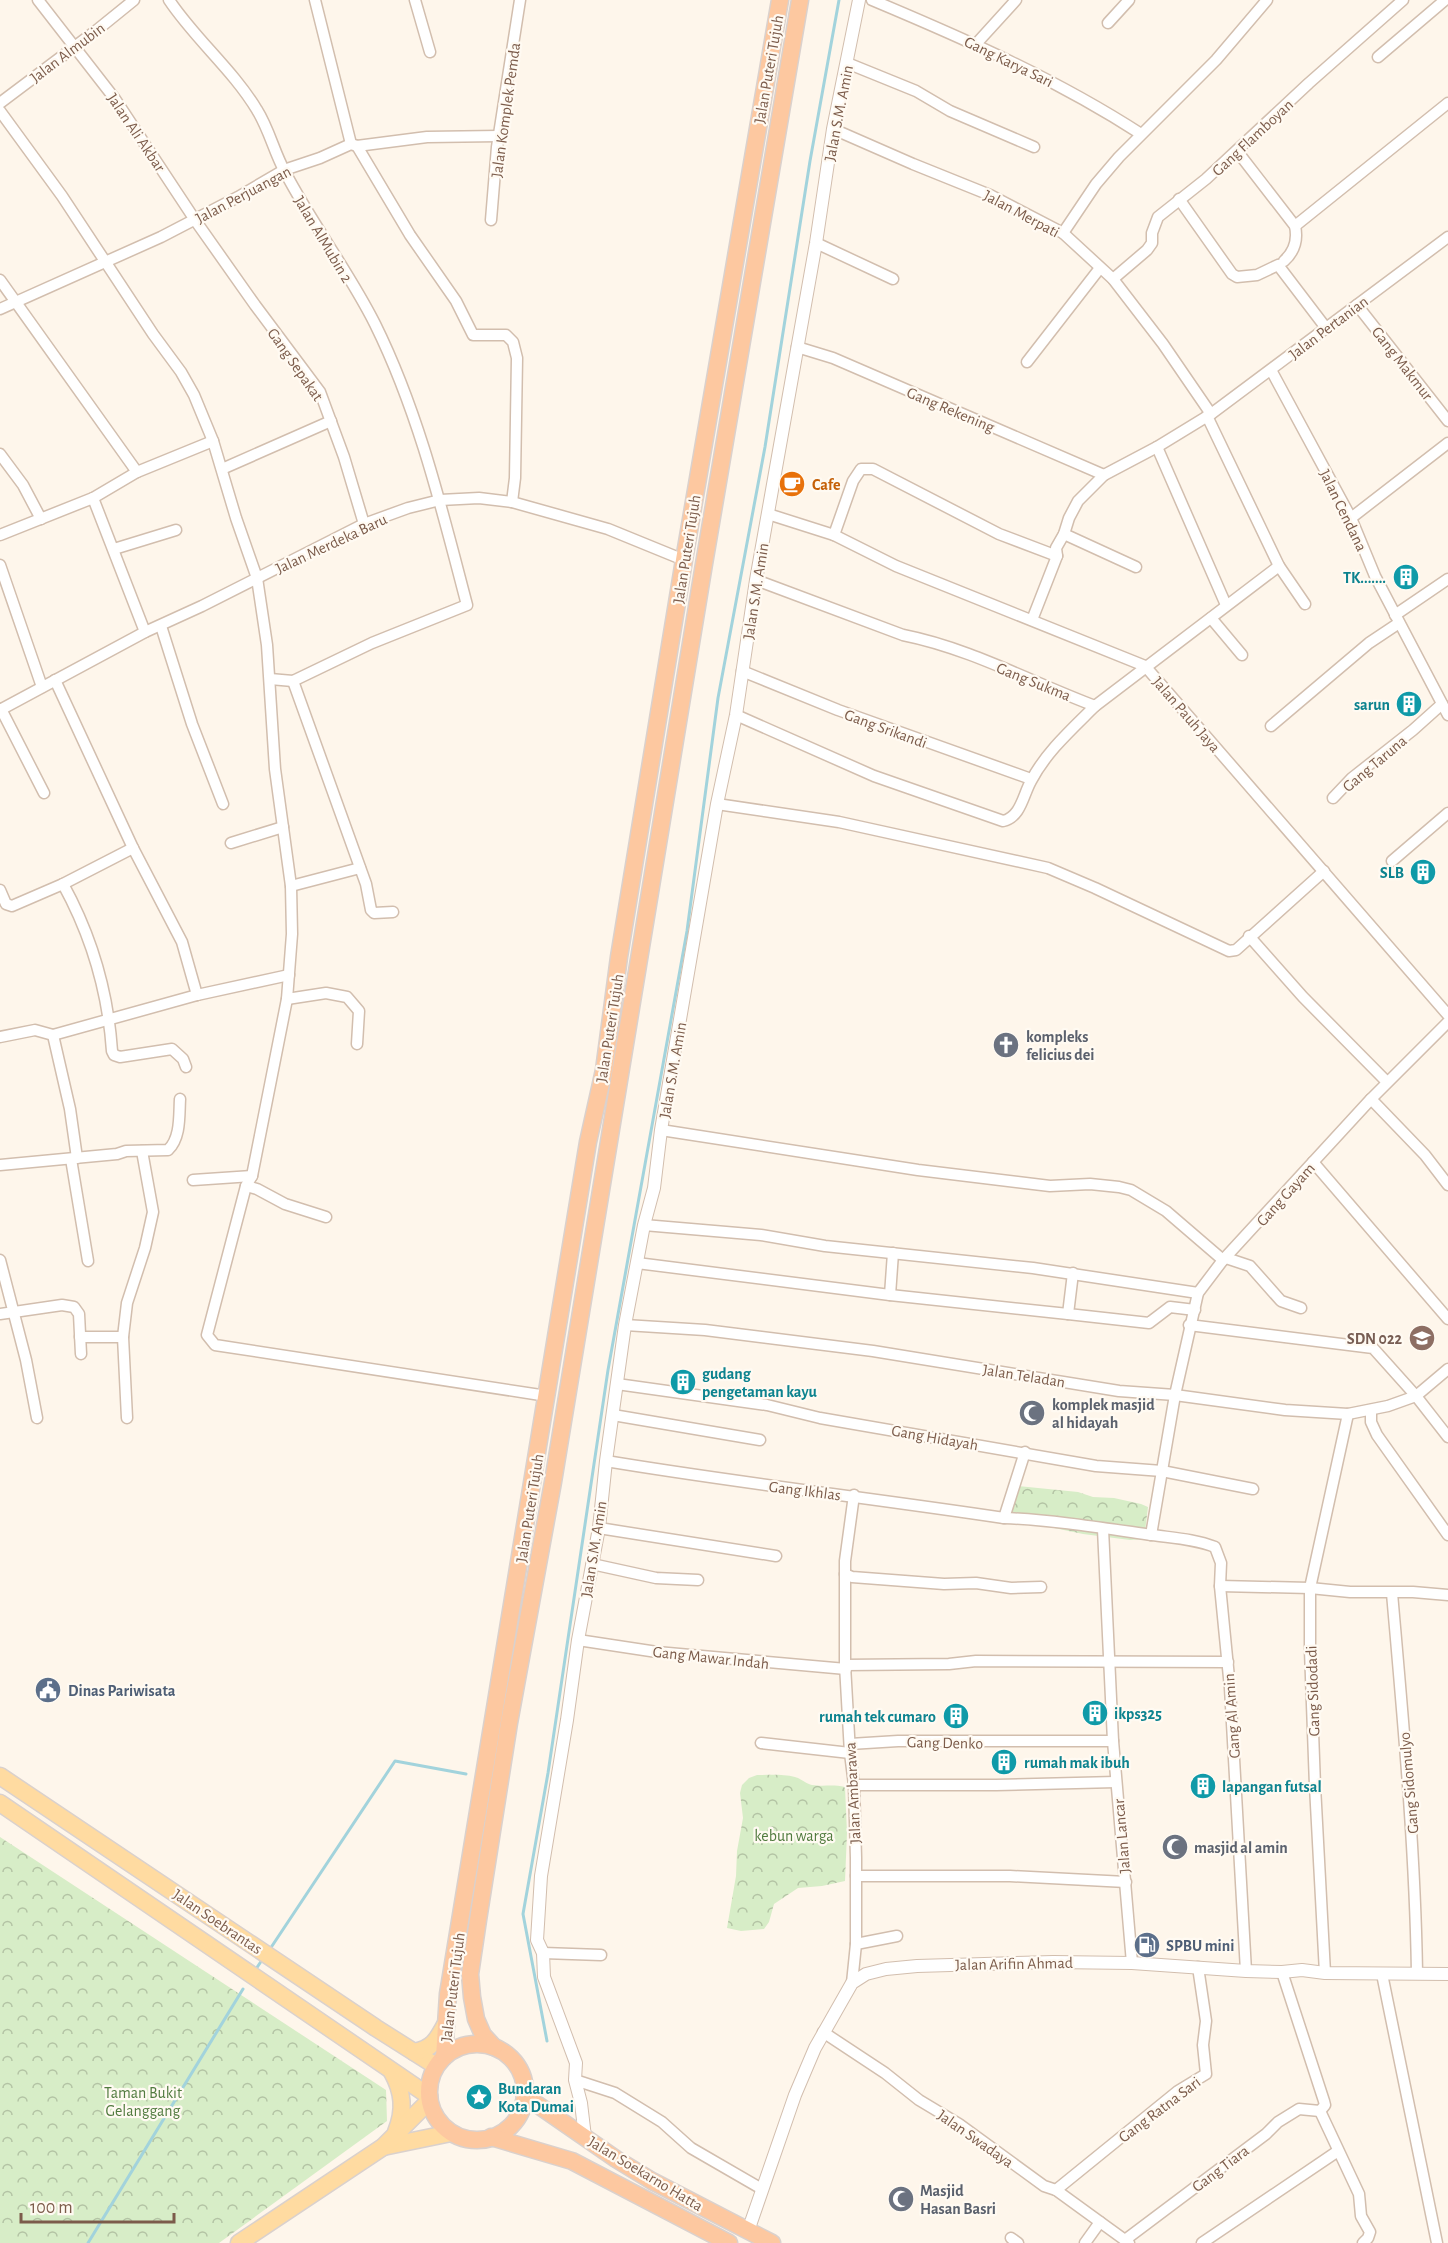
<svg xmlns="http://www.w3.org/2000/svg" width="1448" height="2243" viewBox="0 0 1448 2243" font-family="'Alegreya Sans',sans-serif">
<defs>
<pattern id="park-crowns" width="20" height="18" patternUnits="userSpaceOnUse" patternTransform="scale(1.5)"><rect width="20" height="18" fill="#d7edc7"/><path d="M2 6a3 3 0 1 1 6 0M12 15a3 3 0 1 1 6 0" fill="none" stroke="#b3c3a4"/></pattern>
</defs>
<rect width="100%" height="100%" fill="#fef6eb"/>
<g fill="url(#park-crowns)">
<path d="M1018,1486L1078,1492L1093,1497L1114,1498L1141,1504L1148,1507L1144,1539L1130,1540L1083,1534L1006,1518Z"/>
<path d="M757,1775C770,1775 783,1774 795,1777C802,1779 806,1784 812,1785C824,1787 832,1784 845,1787L847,1833L845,1881L822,1886L798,1888L774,1904L769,1922L764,1929L741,1931L727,1928L736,1876L737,1851L743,1818L740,1793L742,1785L749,1778Z"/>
<path d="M0,1837L386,2090L387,2121L219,2243H0Z"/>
</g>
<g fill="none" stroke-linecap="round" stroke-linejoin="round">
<g stroke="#a2d3dc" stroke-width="3">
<path d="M270,1949L395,1761L466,1774"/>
<path d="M254,1972L262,1960"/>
<path d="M547,2041L523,1914L548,1773L608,1370L687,931L718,698L765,447L810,161L839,0"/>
<path d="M88,2243L243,1989"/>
</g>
<defs>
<g id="minor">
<path d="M38,0L115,99L195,220L255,305L320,392L344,457L364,524"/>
<path d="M169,0C195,39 233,70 257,110C269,129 274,152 285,172C312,224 349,272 375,324C419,413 442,510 467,605L372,643L293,681L270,679"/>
<path d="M315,0L351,144"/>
<path d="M415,0L430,52"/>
<path d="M872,0C965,39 1056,79 1141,134"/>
<path d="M1108,23L1129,0"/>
<path d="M976,44L1016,0"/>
<path d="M1378,57L1445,0"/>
<path d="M847,63L916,91L950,111L1034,147"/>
<path d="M0,103L97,30L134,0"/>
<path d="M0,111L62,196L153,334L181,372L194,395L213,441L236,518L257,578L267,645L275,769L291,886L292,934L287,999L252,1176L246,1186L207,1335L215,1345L547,1396"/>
<path d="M833,129L913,164L990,195L1063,233L1113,279L1163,344L1211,414"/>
<path d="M357,146L410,235L456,301L473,335H506L513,342L517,358L515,478L512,502"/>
<path d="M1237,151L1295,226C1298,240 1294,252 1284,261"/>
<path d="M1179,199L1232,274L1237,277L1257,275L1278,265L1326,328"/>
<path d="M491,220L497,147L520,0"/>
<path d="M1295,226L1448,103"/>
<path d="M1063,233L1096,184L1119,157L1216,60L1267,0"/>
<path d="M816,243L893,279"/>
<path d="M1113,279L1147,250L1152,243V233L1158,217L1206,179L1309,83L1403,0"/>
<path d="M0,280L137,472"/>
<path d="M1357,305L1448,421"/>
<path d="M0,309L161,237L238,197L284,170L320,158L351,144L357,146L427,137L499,136"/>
<path d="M797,347L833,358L1104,475"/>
<path d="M1027,362L1100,268"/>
<path d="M1271,370L1351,518L1375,576L1448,715"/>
<path d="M1207,416L1279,566L1305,604"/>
<path d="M1157,447L1226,605"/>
<path d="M0,454L23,485L41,519"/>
<path d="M222,469L331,421"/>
<path d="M93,498L145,632"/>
<path d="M768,514L834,535L896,566L1145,666L1448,1015"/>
<path d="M1351,518L1448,443"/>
<path d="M1064,534L1136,567"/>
<path d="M0,535L93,498L137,472L213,441"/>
<path d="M834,535L853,481L861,469H873L999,534L1057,556"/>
<path d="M114,549L176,530"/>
<path d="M0,565L42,687"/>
<path d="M756,580L903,635C969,648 1031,682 1095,706L1279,566"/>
<path d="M1395,615L1448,579"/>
<path d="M1211,618L1242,655"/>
<path d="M1032,620L1057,556L1056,548L1064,534L1069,518L1078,501L1104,475L1157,447L1211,414L1448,237"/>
<path d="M161,626L192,724L223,804"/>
<path d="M742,671L838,710L1031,779"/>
<path d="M55,680L133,848L182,942L197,995"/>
<path d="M293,681L366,884L371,910L374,913L393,912"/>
<path d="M1,709L44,793"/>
<path d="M0,710L145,632L202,606L364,524L408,508L440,500L479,498L512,502L608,529L684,560"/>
<path d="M736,715L874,776L1003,821C1021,817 1023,795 1031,781C1046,752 1072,729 1095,706"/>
<path d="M1271,726L1369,643L1399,623"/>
<path d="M1333,798L1352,778L1413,730L1442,704"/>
<path d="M717,804L839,822L1048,868L1095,888L1229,951L1236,950L1324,871"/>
<path d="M231,843L283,827"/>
<path d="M1392,861L1448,813"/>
<path d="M63,884C91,935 108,992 112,1051L114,1055L120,1057L172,1049L183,1059L186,1067"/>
<path d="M291,886L360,868"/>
<path d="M0,890L6,904L12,906L63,884L133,848"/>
<path d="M1249,936L1303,997L1387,1082"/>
<path d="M287,999L326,993L347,997L359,1011L357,1044"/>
<path d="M53,1035L197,995L289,975"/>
<path d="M0,1037L35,1030L53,1035L70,1109L77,1158"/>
<path d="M1371,1099L1425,1155L1448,1185"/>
<path d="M661,1130L918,1170L1050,1186L1090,1184L1119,1187L1131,1190L1166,1211L1223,1260"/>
<path d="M71,1159L88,1261"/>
<path d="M1313,1162L1448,1319"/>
<path d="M0,1165L117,1154L126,1151L168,1150C181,1138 179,1115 180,1099"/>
<path d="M193,1180L252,1176"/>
<path d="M246,1186L257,1189L285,1204L326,1217"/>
<path d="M644,1225L761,1235L825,1246L1033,1268L1198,1293"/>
<path d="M1226,1258L1250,1266L1281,1301L1301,1308"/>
<path d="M0,1260L26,1360L37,1418"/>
<path d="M637,1263L890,1295L1068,1314"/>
<path d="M1073,1273L1068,1314L1149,1323L1170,1307L1195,1310"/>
<path d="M890,1295L893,1253"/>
<path d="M0,1314L62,1305L74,1307L79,1314L81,1354"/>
<path d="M625,1325L705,1330L873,1351L1119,1391L1175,1395L1285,1410L1348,1414L1388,1406L1416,1396L1448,1369"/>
<path d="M1189,1325L1373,1348L1416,1396L1448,1437"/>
<path d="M80,1337H123"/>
<path d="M617,1384L767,1405L820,1418L1096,1466L1162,1471L1253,1489"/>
<path d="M1371,1410V1422L1377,1435L1448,1535"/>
<path d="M613,1415L760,1440"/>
<path d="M127,1418L123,1337L127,1303L145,1248L153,1212L142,1151"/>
<path d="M606,1461C738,1483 871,1498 1004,1518L1025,1452"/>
<path d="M1004,1518C1054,1520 1103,1528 1152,1535C1173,1538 1195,1539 1215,1547L1221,1563L1220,1586L1230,1688L1246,1971"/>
<path d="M599,1528L776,1556"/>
<path d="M1103,1529L1113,1741L1132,1963"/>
<path d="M1151,1535L1175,1395L1198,1293L1223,1260L1371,1099L1448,1022"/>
<path d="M592,1564L656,1578L698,1580"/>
<path d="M845,1574L852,1577L944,1584L976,1583L1011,1588L1041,1587"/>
<path d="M1220,1586L1310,1588L1350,1592H1413L1448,1595"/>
<path d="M1392,1593C1403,1720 1415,1846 1417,1973"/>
<path d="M578,1640L657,1652L846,1669"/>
<path d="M845,1665L949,1664L976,1661L1228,1662"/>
<path d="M761,1743L850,1753"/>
<path d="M850,1744L898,1741H1113"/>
<path d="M854,1785H996L1116,1782"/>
<path d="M856,1876H1010L1126,1882"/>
<path d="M856,1944L897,1936"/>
<path d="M543,1953L601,1955"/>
<path d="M1282,1972L1324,2101L1325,2105L1320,2111"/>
<path d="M1325,1973L1315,1786L1310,1650V1588L1348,1414"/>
<path d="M1382,1974L1437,2243"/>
<path d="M852,1983L856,1944V1858L854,1785L850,1753L845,1665V1561L854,1495"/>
<path d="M823,2032L885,2073L919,2100L959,2124L1044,2186L1056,2190L1129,2243"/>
<path d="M575,2080L615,2093L662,2122L691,2148L762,2189"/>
<path d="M1320,2111L1359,2194L1361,2216L1370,2232L1368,2238L1363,2243"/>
<path d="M1056,2190L1178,2091L1206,2074L1203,2045L1206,2021L1198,1967"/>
<path d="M1011,2238L1018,2243"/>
<path d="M1125,2240L1266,2134L1278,2122L1299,2109L1320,2111"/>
<path d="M1085,2243L1100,2222"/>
<path d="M1202,2243L1338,2151"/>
</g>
<g id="tertiary">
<path d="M585,2137L581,2103L575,2080L576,2063L544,1977L543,1953L537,1940L541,1876L567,1720L578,1640L599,1528L606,1461L625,1325L644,1225L654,1188L661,1130L717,804L736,715L756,580L816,243L833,129L859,0"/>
<path d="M748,2231L795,2095L815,2048L852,1983L866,1974L886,1969L917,1966L1053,1962L1132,1963L1246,1971L1282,1972L1302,1970L1325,1973L1448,1974"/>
</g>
<g id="primary">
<path d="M0,1776L376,2028L436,2066"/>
<path d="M0,1803L429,2096"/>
<path d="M414,2052C432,2049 437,2040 445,2025"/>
<path d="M392,2072C403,2092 405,2110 396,2132"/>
<path d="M383,2147L451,2133"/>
<path d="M239,2243L383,2147L429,2101"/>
</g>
<g id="trunk">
<circle cx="477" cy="2092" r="48"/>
<path d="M494,2047L483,2035L476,2019L472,1997L470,1974L478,1920L509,1723L553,1482L704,564L800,0"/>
<path d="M444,2057L448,1994L588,1142L604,1070L619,957L684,560L780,0"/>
<path d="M525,2096L616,2159L652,2181L772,2243"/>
<path d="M491,2137L572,2161L729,2243"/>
</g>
</defs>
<use href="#minor" stroke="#d2beae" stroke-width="13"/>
<use href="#tertiary" stroke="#d2beae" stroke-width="14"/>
<use href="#primary" stroke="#dad1cd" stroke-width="19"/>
<use href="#trunk" stroke="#dad1cd" stroke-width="19"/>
<use href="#minor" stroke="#fff" stroke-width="10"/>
<use href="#tertiary" stroke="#fff" stroke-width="12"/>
<use href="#primary" stroke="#ffdba1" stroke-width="16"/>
<use href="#trunk" stroke="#fdc8a0" stroke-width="16"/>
</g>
<defs>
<symbol id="cafe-disc" viewBox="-11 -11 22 22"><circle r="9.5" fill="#e8710a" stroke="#fffaf2"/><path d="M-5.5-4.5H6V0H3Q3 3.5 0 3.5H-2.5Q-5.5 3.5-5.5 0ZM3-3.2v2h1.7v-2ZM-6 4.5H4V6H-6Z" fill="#fff"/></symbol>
<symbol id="building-disc" viewBox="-11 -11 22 22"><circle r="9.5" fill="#0f9aa8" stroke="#fffaf2"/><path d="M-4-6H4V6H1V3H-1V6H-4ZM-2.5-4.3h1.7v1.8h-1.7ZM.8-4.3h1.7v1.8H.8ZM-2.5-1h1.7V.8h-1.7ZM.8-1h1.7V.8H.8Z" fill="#fff"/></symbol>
<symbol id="church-disc" viewBox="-11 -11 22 22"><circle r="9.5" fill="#6b7280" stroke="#fffaf2"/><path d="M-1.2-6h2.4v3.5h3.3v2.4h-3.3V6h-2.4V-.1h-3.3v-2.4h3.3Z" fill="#fff"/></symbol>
<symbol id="school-disc" viewBox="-11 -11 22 22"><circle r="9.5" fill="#8d6e63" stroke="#fffaf2"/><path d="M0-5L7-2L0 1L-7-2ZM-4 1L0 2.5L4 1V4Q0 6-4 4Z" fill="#fff"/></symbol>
<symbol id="mosque-disc" viewBox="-11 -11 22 22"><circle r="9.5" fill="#6b7280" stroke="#fffaf2"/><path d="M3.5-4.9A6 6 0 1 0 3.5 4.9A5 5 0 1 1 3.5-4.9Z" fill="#fff"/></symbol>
<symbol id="civic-disc" viewBox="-11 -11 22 22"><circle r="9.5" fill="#5c6f8a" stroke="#fffaf2"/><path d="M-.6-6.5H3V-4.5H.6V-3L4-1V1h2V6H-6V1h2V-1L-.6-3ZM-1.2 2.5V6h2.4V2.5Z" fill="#fff"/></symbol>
<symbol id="fuel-disc" viewBox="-11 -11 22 22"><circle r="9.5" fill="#5c6f8a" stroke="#fffaf2"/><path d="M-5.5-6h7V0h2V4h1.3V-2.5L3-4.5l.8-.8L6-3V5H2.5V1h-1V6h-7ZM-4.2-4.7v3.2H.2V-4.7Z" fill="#fff"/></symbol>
<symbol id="sight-disc" viewBox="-11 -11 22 22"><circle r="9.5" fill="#0f9aa8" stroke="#fffaf2"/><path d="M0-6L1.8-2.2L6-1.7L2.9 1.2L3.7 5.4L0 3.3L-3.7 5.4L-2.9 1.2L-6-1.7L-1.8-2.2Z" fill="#fff"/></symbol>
</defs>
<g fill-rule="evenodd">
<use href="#cafe-disc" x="777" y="469" width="30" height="30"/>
<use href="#building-disc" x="1391" y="562" width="30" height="30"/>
<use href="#building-disc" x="1394" y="689" width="30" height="30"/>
<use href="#building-disc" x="1408" y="857" width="30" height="30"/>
<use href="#church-disc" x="991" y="1030" width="30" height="30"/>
<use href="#school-disc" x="1407" y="1323" width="30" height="30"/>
<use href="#building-disc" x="668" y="1367" width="30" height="30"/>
<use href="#mosque-disc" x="1017" y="1398" width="30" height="30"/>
<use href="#civic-disc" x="33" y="1675" width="30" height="30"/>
<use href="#building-disc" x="1080" y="1698" width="30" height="30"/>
<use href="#building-disc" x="941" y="1701" width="30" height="30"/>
<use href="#building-disc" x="989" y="1747" width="30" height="30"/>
<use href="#building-disc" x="1188" y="1771" width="30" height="30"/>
<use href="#mosque-disc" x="1160" y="1832" width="30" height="30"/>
<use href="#fuel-disc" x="1132" y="1930" width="30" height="30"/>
<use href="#sight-disc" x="464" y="2082" width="30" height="30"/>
<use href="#mosque-disc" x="886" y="2184" width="30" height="30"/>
</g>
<g text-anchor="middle" stroke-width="4.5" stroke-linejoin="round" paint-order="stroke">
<g font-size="16" fill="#7c5c4b" stroke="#fffaf2">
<text transform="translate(67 52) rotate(-37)" y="6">Jalan Almubin</text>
<text transform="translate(1009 61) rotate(26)" y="6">Gang Karya Sari</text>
<text transform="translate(768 69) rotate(-80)" y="6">Jalan Puteri Tujuh</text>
<text transform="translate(505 110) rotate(-82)" y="6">Jalan Komplek Pemda</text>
<text transform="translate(838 113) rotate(-79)" y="6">Jalan S.M. Amin</text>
<text transform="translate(137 132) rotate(56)" y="6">Jalan Ali Akbar</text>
<text transform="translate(1252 137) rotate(-43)" y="6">Gang Flamboyan</text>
<text transform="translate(243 194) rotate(-28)" y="6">Jalan Perjuangan</text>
<text transform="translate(1022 213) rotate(28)" y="6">Jalan Merpati</text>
<text transform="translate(324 239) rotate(59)" y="6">Jalan AlMubin 2</text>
<text transform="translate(1328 327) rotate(-37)" y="6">Jalan Pertanian</text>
<text transform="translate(1403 363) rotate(52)" y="6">Gang Makmur</text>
<text transform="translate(296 364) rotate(55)" y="6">Gang Sepakat</text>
<text transform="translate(951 409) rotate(23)" y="6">Gang Rekening</text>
<text transform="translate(1344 510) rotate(64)" y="6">Jalan Cendana</text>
<text transform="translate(331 543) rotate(-25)" y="6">Jalan Merdeka Baru</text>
<text transform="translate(686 549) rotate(-81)" y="6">Jalan Puteri Tujuh</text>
<text transform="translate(755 591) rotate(-81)" y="6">Jalan S.M. Amin</text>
<text transform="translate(1034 681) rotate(22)" y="6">Gang Sukma</text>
<text transform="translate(1187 714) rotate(49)" y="6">Jalan Pauh Jaya</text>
<text transform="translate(886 728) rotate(20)" y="6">Gang Srikandi</text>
<text transform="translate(1374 763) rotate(-40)" y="6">Gang Taruna</text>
<text transform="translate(609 1028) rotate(-81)" y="6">Jalan Puteri Tujuh</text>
<text transform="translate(672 1070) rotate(-80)" y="6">Jalan S.M. Amin</text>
<text transform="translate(1285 1194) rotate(-48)" y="6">Gang Gayam</text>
<text transform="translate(1024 1375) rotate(9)" y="6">Jalan Teladan</text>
<text transform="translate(935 1437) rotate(10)" y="6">Gang Hidayah</text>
<text transform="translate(805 1490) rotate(7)" y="6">Gang Ikhlas</text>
<text transform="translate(529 1508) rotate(-81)" y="6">Jalan Puteri Tujuh</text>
<text transform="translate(593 1549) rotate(-81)" y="6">Jalan S.M. Amin</text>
<text transform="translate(711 1657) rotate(6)" y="6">Gang Mawar Indah</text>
<text transform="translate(1312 1691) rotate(-92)" y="6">Gang Sidodadi</text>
<text transform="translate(1231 1716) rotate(-94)" y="6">Gang Al Amin</text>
<text transform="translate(945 1742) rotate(1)" y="6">Gang Denko</text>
<text transform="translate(1408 1783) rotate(-95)" y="6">Gang Sidomulyo</text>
<text transform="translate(852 1793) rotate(-93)" y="6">Jalan Ambarawa</text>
<text transform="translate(1121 1836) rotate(-95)" y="6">Jalan Lancar</text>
<text transform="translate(218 1921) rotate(34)" y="6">Jalan Soebrantas</text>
<text transform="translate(1014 1963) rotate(-1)" y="6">Jalan Arifin Ahmad</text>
<text transform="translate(452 1987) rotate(-83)" y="6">Jalan Puteri Tujuh</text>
<text transform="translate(1159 2109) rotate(-37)" y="6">Gang Ratna Sari</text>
<text transform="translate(976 2138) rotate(35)" y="6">Jalan Swadaya</text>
<text transform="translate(1220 2168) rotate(-37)" y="6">Gang Tiara</text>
<text transform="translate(646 2173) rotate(31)" y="6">Jalan Soekarno Hatta</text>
</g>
<g font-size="16" font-weight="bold" fill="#c56008" stroke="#fffaf2" text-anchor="start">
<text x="812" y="490">Cafe</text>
</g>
<g font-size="16" font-weight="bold" fill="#0d838f" stroke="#fffaf2" text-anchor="start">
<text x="1386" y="583" text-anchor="end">TK.......</text>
<text x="1390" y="710" text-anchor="end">sarun</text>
<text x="1404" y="878" text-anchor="end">SLB</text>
<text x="702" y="1379">gudang<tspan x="702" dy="18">pengetaman kayu</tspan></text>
<text x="1114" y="1719">ikps325</text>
<text x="936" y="1722" text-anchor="end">rumah tek cumaro</text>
<text x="1024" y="1768">rumah mak ibuh</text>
<text x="1222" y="1792">lapangan futsal</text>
<text x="498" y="2094">Bundaran<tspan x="498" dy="18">Kota Dumai</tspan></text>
</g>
<g font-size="16" font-weight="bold" fill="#5b616d" stroke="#fffaf2" text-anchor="start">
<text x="1026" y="1042">kompleks<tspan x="1026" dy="18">felicius dei</tspan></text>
<text x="1052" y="1410">komplek masjid<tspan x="1052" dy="18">al hidayah</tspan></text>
<text x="1194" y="1853">masjid al amin</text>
<text x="920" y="2196">Masjid<tspan x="920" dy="18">Hasan Basri</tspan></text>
</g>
<g font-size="16" font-weight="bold" fill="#785e54" stroke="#fffaf2" text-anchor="end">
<text x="1402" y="1344">SDN 022</text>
</g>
<g font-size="16" font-weight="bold" fill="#4e5e75" stroke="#fffaf2" text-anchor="start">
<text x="68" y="1696">Dinas Pariwisata</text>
<text x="1166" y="1951">SPBU mini</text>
</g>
<g font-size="16" fill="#517b3f" stroke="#fffaf2">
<text x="794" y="1841">kebun warga</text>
<text x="143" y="2098">Taman Bukit<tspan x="143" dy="18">Gelanggang</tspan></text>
</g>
</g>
<path d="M21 2213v9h153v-9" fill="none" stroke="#7c5c4b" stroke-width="3"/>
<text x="30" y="2213" font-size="18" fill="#7c5c4b" stroke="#fffaf2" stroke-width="4.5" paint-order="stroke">100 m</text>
</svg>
